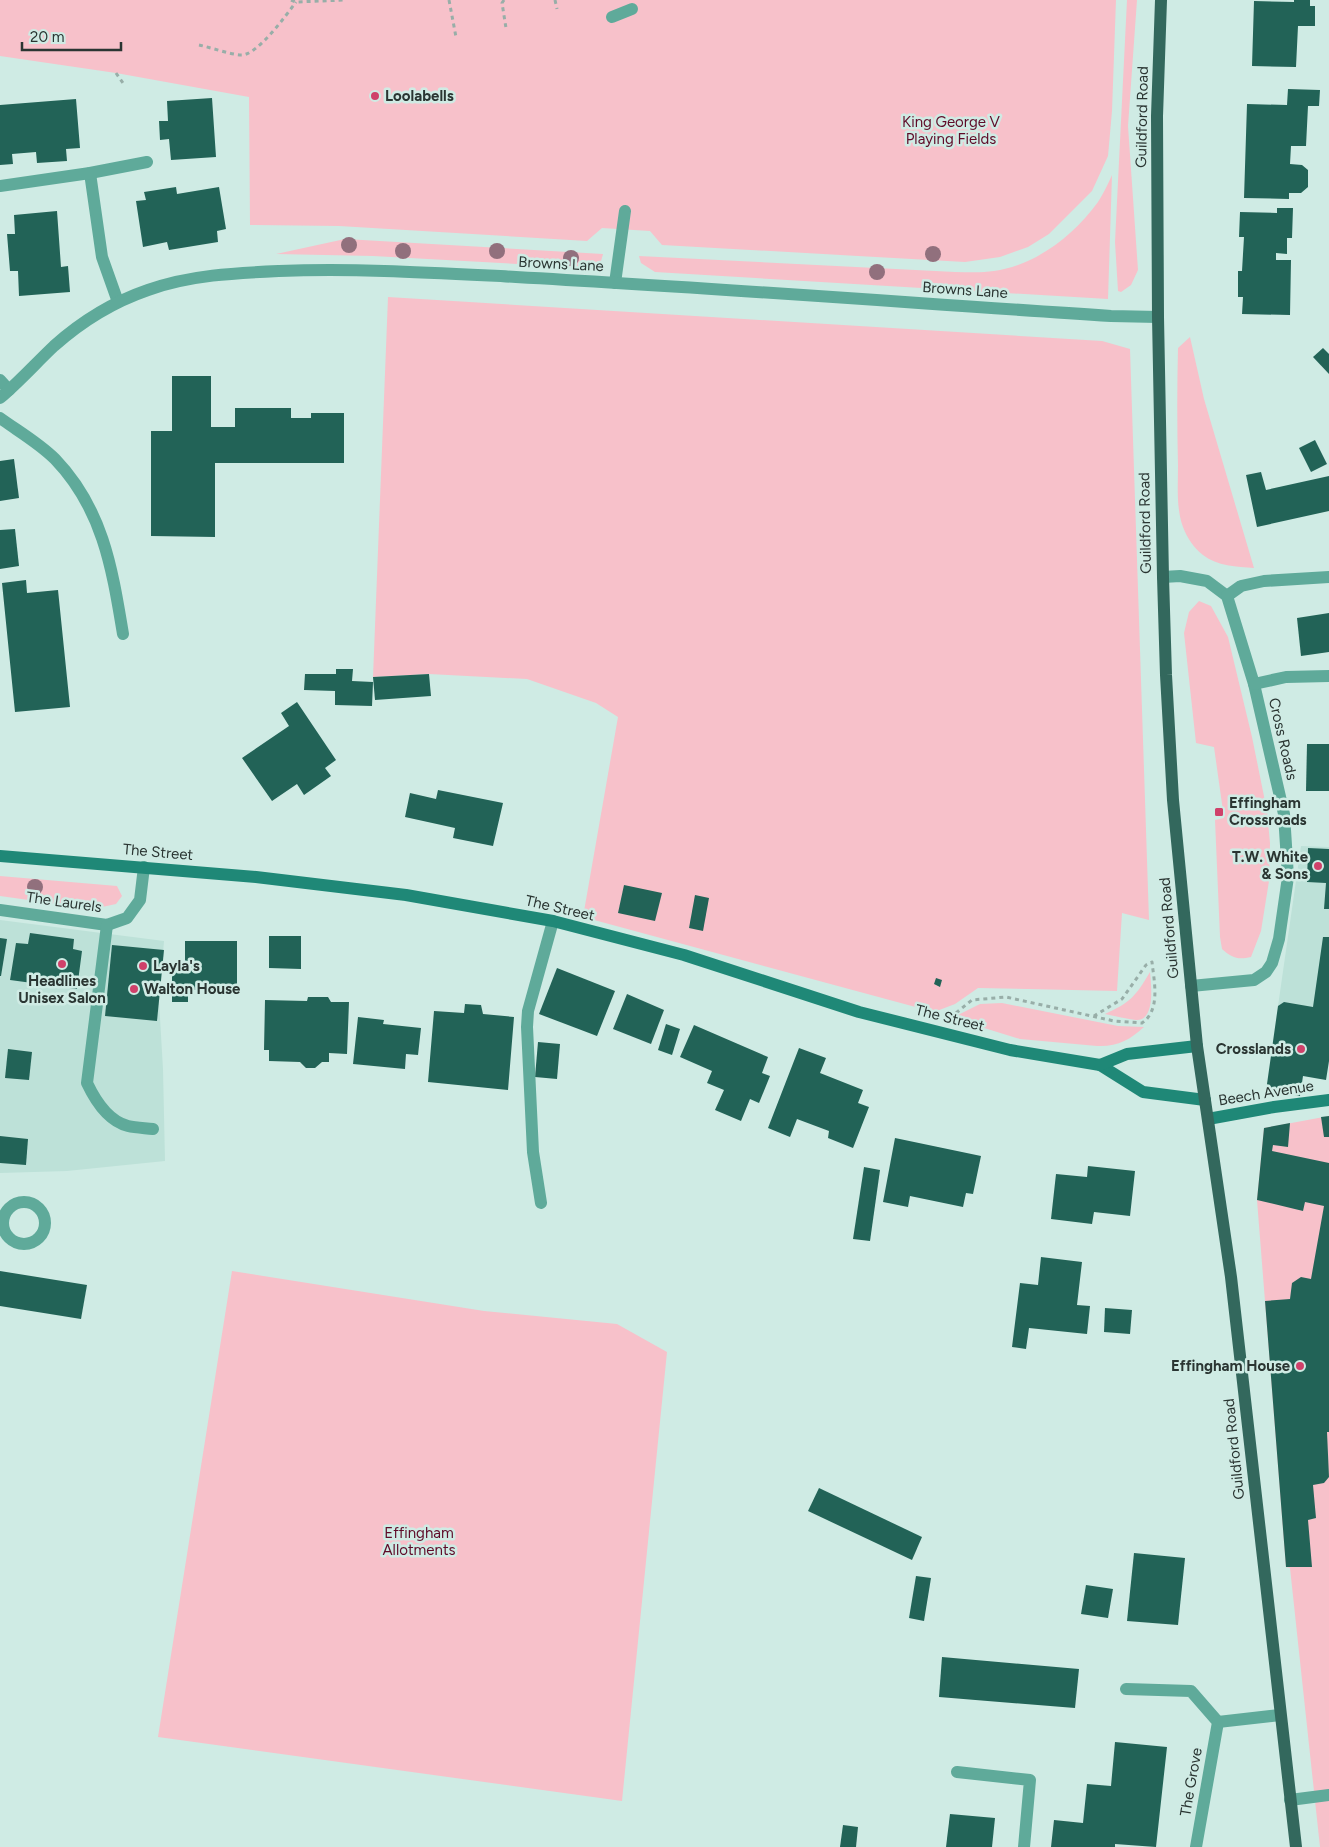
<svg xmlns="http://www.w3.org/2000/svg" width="1329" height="1847" viewBox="0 0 1329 1847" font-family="Figtree,sans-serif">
<rect width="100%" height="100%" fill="#cfebe4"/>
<g fill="#bde1d8">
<path d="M1301,846L1329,847V1014L1278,1006Z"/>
<path d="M0,920L164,941L159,1001L163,1069L165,1161L67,1171L0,1173Z"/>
</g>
<g fill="#f7c1ca">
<path d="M0,0H1116L1112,111L1108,156L1092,191L1049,234L1028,247L1000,257L965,262L662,245L650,231L602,228L587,241L339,226L250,225L249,97L116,73L0,56Z"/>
<path d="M1127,0H1137L1128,126L1138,270L1131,285L1121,292L1118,291L1115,242Z"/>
<path d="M1112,175L1108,299L655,272L641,263L639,256L955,272C968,272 981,273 994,271C1036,265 1073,236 1098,202C1103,194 1108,184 1112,175Z"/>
<path d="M345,239L603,254L601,261L592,268L373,256L276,254Z"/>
<path d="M388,297L1102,341L1130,349L1149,920L1122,913L1117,991L978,988L955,1004L934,1012L583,917L618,717L596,703L527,679L429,674L373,677Z"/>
<path d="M1190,337L1204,399L1254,568C1237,567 1217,566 1203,555C1194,548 1187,538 1183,527C1176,508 1178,486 1178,466C1177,427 1177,387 1178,348Z"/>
<path d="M1199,601L1211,606L1228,637L1252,737L1267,811L1270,843L1269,881L1261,931L1251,957C1238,960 1232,958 1222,949L1220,937L1215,820L1224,818L1214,747L1196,743L1184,633L1189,612Z"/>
<path d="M0,876L117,886L122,896L116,904L93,909L0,896Z"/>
<path d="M1150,972C1151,984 1156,1021 1136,1020C1126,1019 1115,1016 1105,1014C1131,1002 1135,997 1150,972Z"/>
<path d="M1002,1003L1118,1026L1144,1027C1130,1040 1117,1047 1097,1046L1020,1039L952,1018L980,1004Z"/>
<path d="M1329,1116V1847H1320L1290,1568L1286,1567L1257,1200L1264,1128Z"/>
<path d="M232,1271L484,1311L617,1324L667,1352L622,1801L158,1737Z"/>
</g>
<g fill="#226357">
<path d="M1294,0H1310V6H1315V26H1298L1296,67L1252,66L1254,1L1294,2Z"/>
<path d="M1288,89L1320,90L1319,106H1308L1306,146H1291L1290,164L1302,165L1308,170V187L1301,193H1289V199L1244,198L1247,104L1287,105Z"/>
<path d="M212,98L216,157L171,160L169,139L160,140L159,121H168L167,101Z"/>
<path d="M76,99L80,148L66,149L67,161L37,163L36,152L12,154L13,164L0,165V105Z"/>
<path d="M176,187L177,194L219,187L226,229L217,231L218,242L169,250L167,242L143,247L136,201L146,200L144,192Z"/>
<path d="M1277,208H1293L1292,238H1287V254L1276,253V260H1291L1290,315L1242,314L1243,297H1238V271H1242L1244,237H1239L1240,212L1277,213Z"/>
<path d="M57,211L61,267L68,266L70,292L19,296L18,271H10L7,234H15L14,215Z"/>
<path d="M1323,348L1329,354V374L1313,357Z"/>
<path d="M172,376H211V427H235V408H291V418H311V413H344V463H215V537L151,536V431H172Z"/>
<path d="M1315,440L1327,464L1311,472L1299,448Z"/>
<path d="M14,459L19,498L0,501V461Z"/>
<path d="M1261,472L1266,490L1329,476V511L1257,527L1246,475Z"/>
<path d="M15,529L19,566L0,569V530Z"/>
<path d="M26,580L27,593L58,590L70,707L15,712L2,583Z"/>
<path d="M1329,613V652L1301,656L1297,618Z"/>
<path d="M336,669H353L352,681L373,682L372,706L335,705V691L304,690L305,674H336Z"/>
<path d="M429,674L431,696L375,700L373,677Z"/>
<path d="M297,702L336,760L325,768L331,776L304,795L297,784L272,801L242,758L289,726L281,713Z"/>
<path d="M1307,744H1329V791H1306Z"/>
<path d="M438,790L503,803L493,846L453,838L455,828L405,817L410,793L436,799Z"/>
<path d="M1308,848L1329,849V909H1324L1326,883L1307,882Z"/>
<path d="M624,885L662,893L655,921L618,913Z"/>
<path d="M695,895L709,898L703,931L689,928Z"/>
<path d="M30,933L74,939L73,949L82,951L77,989L10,980L16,943L28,944Z"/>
<path d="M269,936H301V969L269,968Z"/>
<path d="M1323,937H1329V1061L1326,1080L1303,1076L1300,1096L1272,1091L1267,1084L1278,1006L1284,1002L1313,1007Z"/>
<path d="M0,938L7,939L1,976H0Z"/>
<path d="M185,941H237V990H188V1002H172V964H185Z"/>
<path d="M112,945L164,950L157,1021L105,1016Z"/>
<path d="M557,968L615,991L597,1036L539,1014Z"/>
<path d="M936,978L942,980L940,987L934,984Z"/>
<path d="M627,994L664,1010L651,1044L613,1029Z"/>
<path d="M308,997H328L331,1002H349L347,1054L329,1053V1062H322L315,1068H306L300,1062L269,1061V1050H264L265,1000L307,1001Z"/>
<path d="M465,1004L481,1005L483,1014L514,1017L508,1090L428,1082L434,1011L464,1013Z"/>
<path d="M358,1017L384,1020L383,1024L421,1028L418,1055L406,1054L405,1069L353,1064Z"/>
<path d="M666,1024L680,1029L672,1055L658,1050Z"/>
<path d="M694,1025L768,1057L762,1073L770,1076L759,1103L750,1099L741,1121L715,1110L724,1090L707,1083L712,1071L680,1057Z"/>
<path d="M538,1042L560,1044L557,1079L535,1077Z"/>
<path d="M799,1048L826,1058L820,1073L863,1090L858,1103L869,1107L853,1148L828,1138L829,1131L797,1119L790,1137L768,1128Z"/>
<path d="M8,1049L32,1052L29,1080L5,1078Z"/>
<path d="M1329,1116V1137H1324L1321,1117Z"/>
<path d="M1290,1123L1288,1147L1273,1145L1272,1151L1329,1163V1432H1327L1329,1477L1324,1483L1313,1485L1316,1518L1308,1520L1312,1567H1286L1265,1301L1290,1299L1292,1283L1301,1277L1311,1279L1324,1206L1305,1202L1303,1211L1257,1200L1264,1128Z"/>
<path d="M0,1136L28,1139L26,1165L0,1163Z"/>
<path d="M895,1138L981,1156L973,1194L966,1193L963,1207L910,1196L908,1207L883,1202Z"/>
<path d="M1088,1166L1135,1171L1130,1216L1094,1212L1092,1224L1051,1219L1056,1174L1087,1177Z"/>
<path d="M864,1167L880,1170L870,1241L853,1239Z"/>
<path d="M1041,1257L1082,1262L1077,1305L1090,1306L1087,1334L1029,1328L1026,1349L1012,1347L1020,1283L1038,1285Z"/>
<path d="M0,1271L87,1285L81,1319L0,1306Z"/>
<path d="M1105,1308L1132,1310L1130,1334L1104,1332Z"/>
<path d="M819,1488L922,1537L912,1560L808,1511Z"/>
<path d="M1134,1553L1185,1558L1178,1625L1127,1621Z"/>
<path d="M916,1576L931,1578L924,1621L909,1618Z"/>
<path d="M1086,1585L1113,1589L1108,1618L1081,1614Z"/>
<path d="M942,1657L1079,1669L1075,1708L939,1697Z"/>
<path d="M1115,1742L1167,1747L1156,1847L1115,1844V1847H1051L1054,1820L1083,1823L1087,1784L1111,1786Z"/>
<path d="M950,1814L995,1818L992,1847H946Z"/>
<path d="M843,1825L858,1827L856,1847H840Z"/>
</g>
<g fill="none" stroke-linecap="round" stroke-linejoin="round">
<g stroke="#98aea8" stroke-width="3" stroke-dasharray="4 4" stroke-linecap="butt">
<path d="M291,0L296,2L344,0"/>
<path d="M449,0L456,37"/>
<path d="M504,0L502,3L506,28"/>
<path d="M555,0L557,9"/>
<path d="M199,45C213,48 228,54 241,55C257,56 287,14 296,2"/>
<path d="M116,73L123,83"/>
<path d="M956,1013L972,1000L1006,997L1114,1021L1142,1023C1161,1010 1154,981 1152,962L1146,965L1122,999L1094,1016"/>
</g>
<g stroke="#5faa9a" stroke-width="12">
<path d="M612,17L632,9"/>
<path d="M615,283L625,211"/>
<path d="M0,380L9,390"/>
<path d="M0,418C18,431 39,443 55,459C103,509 112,568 123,634"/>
<path d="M0,910L107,925L127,918L140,900L144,867"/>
<path d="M107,925L87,1083C95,1100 108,1121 128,1126C136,1128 145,1128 153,1129"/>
<circle cx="24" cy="1223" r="21"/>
<path d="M541,1203L533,1152L527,1027L528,1011L553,921"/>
<path d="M1290,1800L1329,1795"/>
</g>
<g stroke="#5faa9a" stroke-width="12">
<path d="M90,173L102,257L118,302"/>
<path d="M0,186L90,173L147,162"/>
<path d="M0,398C19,382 36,363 54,346C82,321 113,302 148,290C190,275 235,273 279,271C359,268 437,273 516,277C715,288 913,303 1111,316L1158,317"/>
<path d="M1163,577L1180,576L1207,581L1227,596L1254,684L1284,814L1288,877L1279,939L1272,963L1266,972L1254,980L1191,986"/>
<path d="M1227,596L1241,586L1264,581L1329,577"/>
<path d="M1254,684L1286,677L1329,676"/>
<path d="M1126,1689L1191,1691L1218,1722L1196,1847"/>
<path d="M1218,1722L1280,1715"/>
<path d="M957,1772L1030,1780L1024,1847"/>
</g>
<g stroke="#1f8877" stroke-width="12">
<path d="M0,856L256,877L406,895L553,921L684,955L859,1012L1010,1050L1100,1065L1143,1092L1205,1100"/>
<path d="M1100,1065L1127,1054L1197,1046"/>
<path d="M1208,1119L1274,1107L1329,1100"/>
</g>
<path stroke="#33685d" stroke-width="12" d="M1161,0L1157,116L1158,317L1163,577L1166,675L1173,800L1197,1046L1231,1277L1296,1847"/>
</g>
<g fill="#91707d">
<circle cx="349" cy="245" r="8"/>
<circle cx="403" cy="251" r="8"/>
<circle cx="497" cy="251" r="8"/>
<circle cx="933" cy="254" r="8"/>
<circle cx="571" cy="258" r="8"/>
<circle cx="877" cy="272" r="8"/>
<circle cx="35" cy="887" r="8"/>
</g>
<g fill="#cf416a" stroke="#cfebe4" stroke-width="2">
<circle cx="375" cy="96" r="5"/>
<rect x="1214" y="807" width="10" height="10" rx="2.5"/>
<circle cx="1318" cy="866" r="5"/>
<circle cx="62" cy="964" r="5"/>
<circle cx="143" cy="966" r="5"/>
<circle cx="134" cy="989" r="5"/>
<circle cx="1301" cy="1049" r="5"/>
<circle cx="1300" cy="1366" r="5"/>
</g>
<g text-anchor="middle" stroke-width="5" stroke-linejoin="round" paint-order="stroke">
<g font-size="15" font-weight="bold" fill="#2a3532" stroke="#cfebe4" text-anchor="start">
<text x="385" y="101">Loolabells</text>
<text x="1229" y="808">Effingham<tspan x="1229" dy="17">Crossroads</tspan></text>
<text x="1308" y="862" text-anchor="end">T.W. White<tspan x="1308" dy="17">&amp; Sons</tspan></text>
<text x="153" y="971">Layla's</text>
<text x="62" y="986" text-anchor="middle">Headlines<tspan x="62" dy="17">Unisex Salon</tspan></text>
<text x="144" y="994">Walton House</text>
<text x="1291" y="1054" text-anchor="end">Crosslands</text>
<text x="1290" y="1371" text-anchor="end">Effingham House</text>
</g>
<g font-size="15" fill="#2a3532" stroke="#cfebe4">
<text transform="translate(1142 117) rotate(-89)" y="5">Guildford Road</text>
<text transform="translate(561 264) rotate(3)" y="5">Browns Lane</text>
<text transform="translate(965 290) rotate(4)" y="5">Browns Lane</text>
<text transform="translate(1145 523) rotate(-91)" y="5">Guildford Road</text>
<text transform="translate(1283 739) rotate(77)" y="5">Cross Roads</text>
<text transform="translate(158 852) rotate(5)" y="5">The Street</text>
<text transform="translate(64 902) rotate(8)" y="5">The Laurels</text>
<text transform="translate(560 908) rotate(13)" y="5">The Street</text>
<text transform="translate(1169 928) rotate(-95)" y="5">Guildford Road</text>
<text transform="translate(950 1018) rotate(14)" y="5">The Street</text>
<text transform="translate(1266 1093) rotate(-9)" y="5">Beech Avenue</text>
<text transform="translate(1234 1449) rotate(-96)" y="5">Guildford Road</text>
<text transform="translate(1191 1782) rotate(-80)" y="5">The Grove</text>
</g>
<g font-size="15" fill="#5f0b28" stroke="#cfebe4">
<text x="951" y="127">King George V<tspan x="951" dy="17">Playing Fields</tspan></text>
<text x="419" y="1538">Effingham<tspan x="419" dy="17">Allotments</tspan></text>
</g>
</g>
<path d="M22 42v8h99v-8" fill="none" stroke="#2a3532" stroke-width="2.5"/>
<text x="30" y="42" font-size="15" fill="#2a3532" stroke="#cfebe4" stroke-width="4" paint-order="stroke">20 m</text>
</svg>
